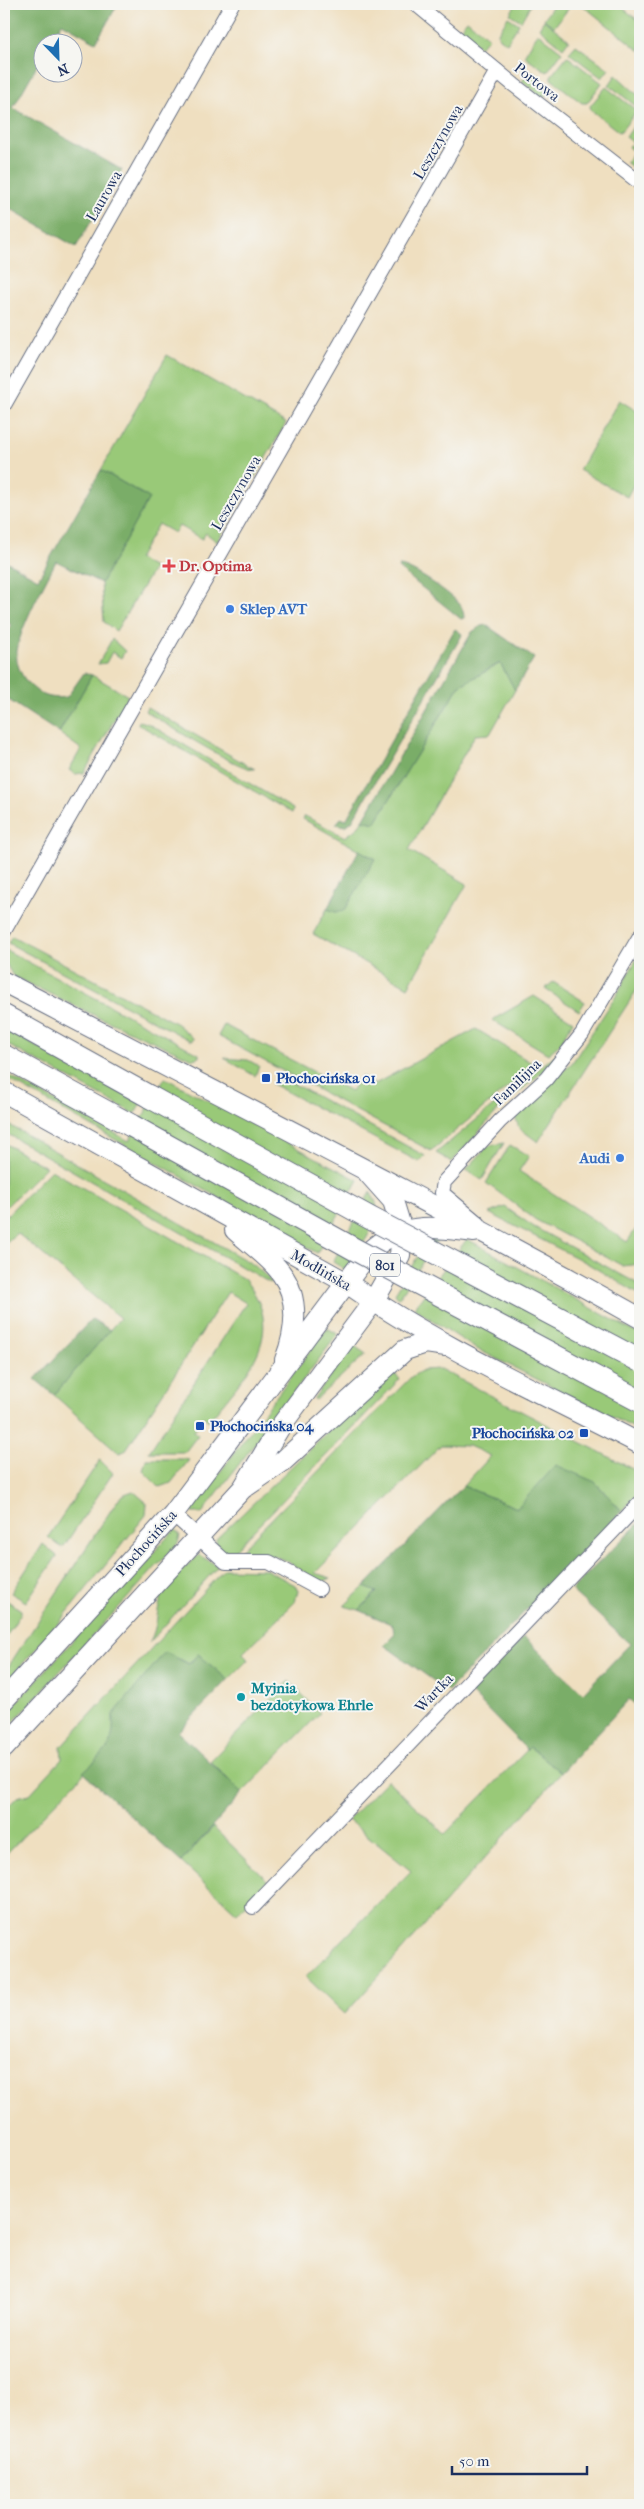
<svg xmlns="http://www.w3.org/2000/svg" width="644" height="2509" viewBox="0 0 644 2509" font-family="'IM FELL French Canon',serif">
<rect width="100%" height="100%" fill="#f6f6f2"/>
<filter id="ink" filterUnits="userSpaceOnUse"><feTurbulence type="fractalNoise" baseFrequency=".02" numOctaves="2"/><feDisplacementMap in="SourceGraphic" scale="10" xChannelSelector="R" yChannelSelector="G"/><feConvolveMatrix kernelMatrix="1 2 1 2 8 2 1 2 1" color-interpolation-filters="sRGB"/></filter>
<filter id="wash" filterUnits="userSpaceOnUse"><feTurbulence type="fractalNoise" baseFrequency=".0096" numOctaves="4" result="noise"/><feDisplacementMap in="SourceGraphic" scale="20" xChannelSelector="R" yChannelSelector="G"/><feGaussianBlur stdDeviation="1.12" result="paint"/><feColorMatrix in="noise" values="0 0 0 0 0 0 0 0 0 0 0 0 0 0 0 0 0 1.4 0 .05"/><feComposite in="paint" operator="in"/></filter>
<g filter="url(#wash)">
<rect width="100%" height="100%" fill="#efdfc0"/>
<g fill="#99c978" stroke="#5a7c6b">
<path d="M516,4H526L530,6L521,21L510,14Z"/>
<path d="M554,4H572L554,27L544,19Z"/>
<path d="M581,4H618L640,22V51Z"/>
<path d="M508,17L519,24L507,43L499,38L498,33Z"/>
<path d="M467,20L489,38L480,47L460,29Z"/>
<path d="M544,20L569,40L563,48L539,28Z"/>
<path d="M538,33L562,52L547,72L526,57L525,54Z"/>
<path d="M576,45L609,69L602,78L569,53Z"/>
<path d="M567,56L602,83L587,103H582L551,79V76Z"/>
<path d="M529,72H532L552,88L545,97H542L522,81Z"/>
<path d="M616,75L640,97V103L637,107L609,85Z"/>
<path d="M606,87L637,111L621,131L619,132L591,110L590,106Z"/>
<path d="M640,117V148L626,137Z"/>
<path d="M630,144L639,151L636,154L640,157V174L626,162L634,152L628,147Z"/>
<path d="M167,355L286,423L217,542L206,533L202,539L179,526L174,533L158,524L138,559L154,568L116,631L104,622L101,583L149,498L101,470Z"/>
<path d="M619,400L640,413V473L627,497L579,470Z"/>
<path d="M112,639L125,651L121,658L112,652L106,663L98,664Z"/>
<path d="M501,663L515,690L490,734L475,735L409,850L467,884L408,987L313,934L327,909L336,912L375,859L303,819L305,816L345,837L356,829L363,820L375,823L459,686Z"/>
<path d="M92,675L128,696L84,773L75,774L69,770L81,749L59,733Z"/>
<path d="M147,707L247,765L255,769C242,772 167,724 151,715L145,711Z"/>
<path d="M139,721L147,723L293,809L292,813L138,724Z"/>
<path d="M12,936L177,1024L194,1039L191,1041L8,943Z"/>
<path d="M6,950L199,1054V1057L193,1059L96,1016L13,976L5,962Z"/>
<path d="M640,953V985L538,1142L519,1128L514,1114L572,1063L616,996Z"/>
<path d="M553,982L585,1002L579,1011L545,989Z"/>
<path d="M534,996L573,1021L560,1044L548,1054L492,1020Z"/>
<path d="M224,1025L351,1091L361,1076L375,1084L476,1029L535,1065L431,1151L218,1036Z"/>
<path d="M4,1029L141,1103L135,1114L4,1043Z"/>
<path d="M565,1047L553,1063L499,1109L452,1162L436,1153Z"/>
<path d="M224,1058L248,1060L259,1066L255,1076Z"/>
<path d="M4,1073L129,1141L165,1078L358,1180L317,1253L4,1077Z"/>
<path d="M275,1079L294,1084L425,1156L419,1162L272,1084Z"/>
<path d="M4,1122L254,1265L271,1281L270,1283L4,1132Z"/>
<path d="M4,1143L46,1167L4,1209Z"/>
<path d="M504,1143L482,1180L466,1170L488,1146Z"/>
<path d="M510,1145L529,1156L519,1171L627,1242L640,1223V1264L623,1266L536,1220L486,1183Z"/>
<path d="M51,1170L244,1279C291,1335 244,1376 209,1421L204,1417L193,1431L198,1435L185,1452H149L246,1303L228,1292L129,1445L125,1451L119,1453L54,1395L120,1318L17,1233L4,1244V1218Z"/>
<path d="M370,1192C390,1214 360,1246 348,1267L344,1269L333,1262Z"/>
<path d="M505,1207L534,1227L640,1285V1295L585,1262L489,1213Z"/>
<path d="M441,1234L399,1298L395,1293L431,1235Z"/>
<path d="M467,1239L640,1335V1431L473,1347L414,1308Z"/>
<path d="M327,1328L338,1334L202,1513H193L192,1510Z"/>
<path d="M353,1345L366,1354L315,1400L314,1398Z"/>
<path d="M440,1369L640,1473V1492L622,1511L595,1482L517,1508L463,1486L491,1456L469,1446L441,1445L315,1573L331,1578L320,1583C286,1561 279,1550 236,1555L411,1377L423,1370Z"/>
<path d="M391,1371L400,1379L230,1555C222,1551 217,1549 216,1539Z"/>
<path d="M146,1459H184L189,1460L171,1483L159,1487L143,1471Z"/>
<path d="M100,1460L113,1473L64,1546L61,1547L48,1537Z"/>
<path d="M133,1491L147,1503L146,1515L62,1619L4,1685V1673L115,1504L122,1495Z"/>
<path d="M175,1529L180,1535L178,1543L4,1732V1716Z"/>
<path d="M43,1544L57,1556L26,1602L11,1593Z"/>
<path d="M199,1555L218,1566L149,1643C159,1625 155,1616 161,1599C166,1581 186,1567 199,1555Z"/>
<path d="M224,1569L267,1570L295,1585L298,1591L295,1602L243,1653L248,1660L228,1680L198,1654L189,1664L180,1659L113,1715L114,1735L105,1752L4,1856V1811L17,1797L30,1794L62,1759L61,1747Z"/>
<path d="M364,1587L377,1591L359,1610L344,1606Z"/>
<path d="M6,1600L21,1610V1613L4,1640V1603Z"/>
<path d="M289,1681L320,1713L242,1793L210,1761Z"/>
<path d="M530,1747L561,1773L345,2014L306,1977L411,1871L348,1820L387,1780L445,1834Z"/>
<path d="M213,1827L268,1881L237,1913L181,1862Z"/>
</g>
<g fill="#7aad68" stroke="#4a6e63">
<path d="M4,4H118L96,42L62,23L51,42H42V57L13,108L122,170L76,247L4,205Z"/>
<path d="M101,470L149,498L101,583L56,561C45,584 13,637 17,661C19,671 24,680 32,687C43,697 52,699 67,697L84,673L92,675L59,733L4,697V637L11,625L4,620V560L38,579Z"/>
<path d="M399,566C411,566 455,596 461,606C463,610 464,614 464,618L461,619L398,568Z"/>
<path d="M486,625L534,658L515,690L500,663L459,686L375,823L363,820L472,632L481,626Z"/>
<path d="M455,629L462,634L461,637L352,821L345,826L336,824L341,818L346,820Z"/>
<path d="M359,850L375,859L345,910L336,912L327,909Z"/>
<path d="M92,1319L110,1330L54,1395L35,1379Z"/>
<path d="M556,1465L595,1482L622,1511L448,1691L384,1645L394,1635L393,1625L359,1610L377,1592L364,1587L463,1486L517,1508Z"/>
<path d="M640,1522V1709L629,1699L561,1773L530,1747L527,1750L470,1692L524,1637L583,1693L630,1644L571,1590Z"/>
<path d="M165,1652L189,1664L198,1654L228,1680L178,1732L242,1793L181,1862L83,1772C105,1752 115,1747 113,1715Z"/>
</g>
</g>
<g filter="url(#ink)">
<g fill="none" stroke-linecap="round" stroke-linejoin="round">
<defs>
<g id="street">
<path d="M416,4L514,85L640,183"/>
<path d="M4,405L232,4"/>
<path d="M4,931L497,71"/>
<path d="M479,1224L442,1193L444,1182L500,1121L546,1079L582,1034L640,936"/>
<path d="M173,1514L226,1562H269L319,1589"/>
<path d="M253,1907L640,1503"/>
</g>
<g id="secondary">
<path d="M4,982C216,1093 431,1201 640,1318"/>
<path d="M4,1092L347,1283C438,1347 542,1393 640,1444"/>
<path d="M235,1230C250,1244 270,1257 281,1273C300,1298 296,1332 285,1360"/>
<path d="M247,1486L282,1462L405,1350L426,1343L446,1346"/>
<path d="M4,1700L173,1514L371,1250C403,1221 434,1227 474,1232"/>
<path d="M4,1748L243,1488L280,1427L373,1302L400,1255L402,1230L393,1201L368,1173"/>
</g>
<g id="primary">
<path d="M4,1016L150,1097"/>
<path d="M4,1056L132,1126"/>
</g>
</defs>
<use href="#street" stroke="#656d80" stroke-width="16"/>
<use href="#secondary" stroke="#656d80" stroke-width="22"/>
<use href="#primary" stroke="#656d80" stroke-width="24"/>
<use href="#street" stroke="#fff" stroke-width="14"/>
<use href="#secondary" stroke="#fff" stroke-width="20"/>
<use href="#primary" stroke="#fff" stroke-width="22"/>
<defs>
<g id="primary-bridge">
<path d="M150,1097L370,1218L640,1361"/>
<path d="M132,1126L354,1249L640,1401"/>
</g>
</defs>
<use href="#primary-bridge" stroke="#656d80" stroke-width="24" stroke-linecap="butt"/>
<use href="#primary-bridge" stroke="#fff" stroke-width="22"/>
</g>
</g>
<path fill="#e0444e" stroke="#f6f6f2" stroke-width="2" d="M166.5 558.5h5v5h5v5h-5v5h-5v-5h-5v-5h5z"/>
<g fill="#3f7fe0" stroke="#f6f6f2" stroke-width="2">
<circle cx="230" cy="609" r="5"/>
<circle cx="620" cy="1158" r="5"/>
</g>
<g fill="#1a4fb4" stroke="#f6f6f2" stroke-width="2">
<rect x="261" y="1073" width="10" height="10" rx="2.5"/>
<rect x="195" y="1421" width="10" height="10" rx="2.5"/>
<rect x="579" y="1428" width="10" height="10" rx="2.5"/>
</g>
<circle fill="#0f9aa8" stroke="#f6f6f2" stroke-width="2" cx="241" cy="1697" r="5"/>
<g text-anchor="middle" stroke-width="4" stroke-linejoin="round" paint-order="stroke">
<rect fill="#f6f6f2" stroke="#5d6b8a" stroke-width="1" x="370" y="1253.5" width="30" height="23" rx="4"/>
<g font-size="14" font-weight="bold" fill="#1b2f5e">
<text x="385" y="1270">801</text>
</g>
<g font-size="15" fill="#1b2f5e" stroke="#f6f6f2">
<text transform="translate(537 82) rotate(38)" y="5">Portowa</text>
<text transform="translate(438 142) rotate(-60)" y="5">Leszczynowa</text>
<text transform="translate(104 196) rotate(-60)" y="5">Laurowa</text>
<text transform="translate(236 493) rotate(-60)" y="5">Leszczynowa</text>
<text transform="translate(517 1082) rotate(-44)" y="5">Familijna</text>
<text transform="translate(321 1270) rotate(30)" y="5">Modlińska</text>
<text transform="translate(146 1543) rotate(-48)" y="5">Płochocińska</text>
<text transform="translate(434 1693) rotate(-46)" y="5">Wartka</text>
</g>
<g font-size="15" font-weight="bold" fill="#be3a42" stroke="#f6f6f2" text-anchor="start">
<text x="179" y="571">Dr. Optima</text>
</g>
<g font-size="15" font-weight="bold" fill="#366cbe" stroke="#f6f6f2" text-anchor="start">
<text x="240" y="614">Sklep AVT</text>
<text x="610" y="1163" text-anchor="end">Audi</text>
</g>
<g font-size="15" font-weight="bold" fill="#164399" stroke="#f6f6f2" text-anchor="start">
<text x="276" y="1083">Płochocińska 01</text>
<text x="210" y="1431">Płochocińska 04</text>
<text x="574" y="1438" text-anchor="end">Płochocińska 02</text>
</g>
<g font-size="15" font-weight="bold" fill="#0d838f" stroke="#f6f6f2" text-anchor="start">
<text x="251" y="1693">Myjnia<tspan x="251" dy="17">bezdotykowa Ehrle</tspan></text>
</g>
</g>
<rect width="644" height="2509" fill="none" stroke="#f6f6f2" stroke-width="20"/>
<g transform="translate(58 58) rotate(157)"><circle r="24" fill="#f6f6f2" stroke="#9ea6b7"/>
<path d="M0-4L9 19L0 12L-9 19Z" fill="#1f6fb2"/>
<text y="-8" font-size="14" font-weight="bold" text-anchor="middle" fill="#1b2f5e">N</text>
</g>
<path d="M452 2466v8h135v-8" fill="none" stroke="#1b2f5e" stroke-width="2.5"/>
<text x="459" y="2466" font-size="15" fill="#1b2f5e" stroke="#f6f6f2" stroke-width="4" paint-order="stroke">50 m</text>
</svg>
